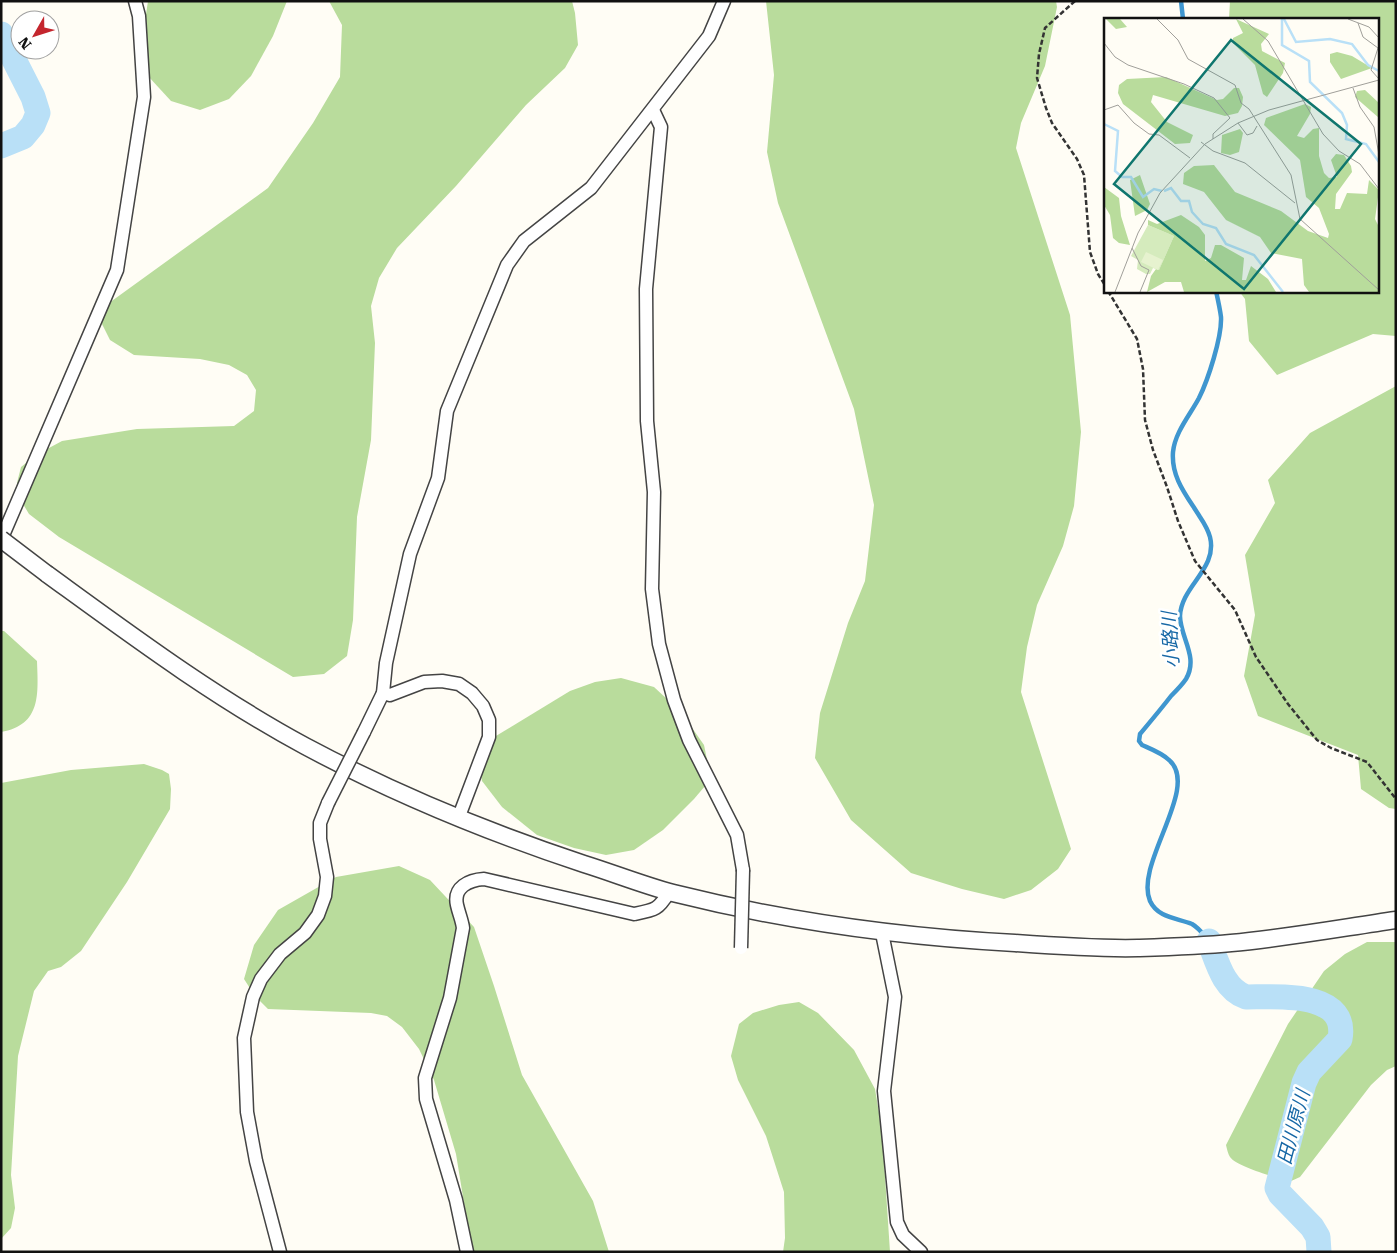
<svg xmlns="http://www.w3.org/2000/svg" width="1397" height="1253" viewBox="0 0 1397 1253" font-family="'Roboto Serif','Noto Sans JP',serif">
<rect width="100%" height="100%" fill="#fffdf5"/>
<g fill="#b9dc9c">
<path d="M148,1H287L273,36L251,76L229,99L200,110L171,101L148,76L141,47Z"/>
<path d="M329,1H572L575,13L578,45L565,68L526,105L456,186L397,248L379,278L371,306L375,343L371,440L357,517L353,620L347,656L324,674L293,677L59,537L29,514L20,499L17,483L21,467L36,455L62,441L137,429L234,426L254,411L256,390L247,375L229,365L200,359L134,355L110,340L100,320L109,303L268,188L313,123L340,77L342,25Z"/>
<path d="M766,1H1056L1057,7L1045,66L1021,123L1016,148L1070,315L1081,432L1074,506L1063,546L1037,605L1027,647L1021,692L1071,849L1058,869L1031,890L1004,899L962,889L911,873L851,820L815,758L820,713L848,623L865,581L874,505L854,409L778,203L767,152L774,75Z"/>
<path d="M1230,1H1396V336L1373,334L1277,375L1249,341L1245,299L1239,291H1378V19H1229Z"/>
<path d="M1396,386V809L1389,808L1361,789L1358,755L1258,716L1244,676L1255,615L1245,555L1275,503L1268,480L1310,433Z"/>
<path d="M1,631H4L37,661C38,693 42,725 1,732Z"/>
<path d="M621,678L654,687L681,712L704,745L711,779L694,799L663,830L634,850L606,855L574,848L537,835L502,807L482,781L478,755L486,742L570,691L595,682Z"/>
<path d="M144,764L162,770L169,774L171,789L170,809L127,882L81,951L61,967L48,971L34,991L18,1056L11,1175L15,1208L11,1228L1,1239V783L71,770Z"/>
<path d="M399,866L430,880L474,927L494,986L522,1075L593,1201L609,1252H472L456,1154L434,1080L419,1049L402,1027L387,1016L371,1013L268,1009L255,996L244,979L254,945L278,910L336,877Z"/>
<path d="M1367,942H1396V1066L1387,1070L1371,1085L1300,1177L1289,1182C1276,1177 1237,1167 1230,1157C1228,1154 1227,1149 1226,1145L1288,1024L1324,971L1345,954Z"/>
<path d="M799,1002L818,1013L854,1050L875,1089L882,1131L890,1252H783L785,1238L784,1192L766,1136L738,1080L731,1056L739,1024L753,1013L779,1005Z"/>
</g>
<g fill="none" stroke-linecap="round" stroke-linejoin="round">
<g stroke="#3f96cf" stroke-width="4.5">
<path d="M1181,1L1183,19"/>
<path d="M1208,940C1203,934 1199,928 1192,924C1177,918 1158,918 1150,901C1134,864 1201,787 1169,760C1162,753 1151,749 1142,745L1139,741L1140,734C1150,722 1161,709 1171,696C1176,691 1182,685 1186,679C1199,657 1180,637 1180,616C1181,586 1218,569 1210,537C1208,530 1204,523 1200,517C1187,496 1171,478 1173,452C1175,432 1190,415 1199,398C1208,380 1222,337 1221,317C1220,309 1218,300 1216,291"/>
</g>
<g stroke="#b9e0f7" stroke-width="25">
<path d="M1,34L33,97L38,113L33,125L23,137L1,146"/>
<path d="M1209,941C1217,961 1223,989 1246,997C1276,997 1349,990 1340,1039L1309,1072L1304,1083L1277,1188L1280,1194L1312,1227L1318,1237L1319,1252"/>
</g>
<defs>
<g id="minor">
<path d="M653,110L661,127L646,289L647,421L654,492L652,589L659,644L674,700L689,740L737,835L743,870"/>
<path d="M1,540L117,270L144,97L139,16L135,1"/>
<path d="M383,693L390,695L424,682L442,681L459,684L472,693L483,706L489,720V737L458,819"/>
<path d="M364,732L383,693L386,663L410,554L438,478L447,411L507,265L524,241L591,188L709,36L724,1"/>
<path d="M882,933L895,997L884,1091L897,1222L903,1235L921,1252"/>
<path d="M280,1252L256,1161L247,1112L244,1038L253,997L261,979L280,954L305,933L318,915L325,896L327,877L320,839V823L328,803"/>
<path d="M467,1252L456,1200L426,1099L425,1078L450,998L463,928C462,920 459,914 457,905C453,887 469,880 484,879L634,914C655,910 658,910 669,892"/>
</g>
<path id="tertiary" d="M47,574C131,635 214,697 305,746C395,794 487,832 584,864C613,873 643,885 673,893C785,921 900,937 1015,943C1056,946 1097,949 1138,948C1169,947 1201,946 1231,943C1286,938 1341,928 1396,920"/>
</defs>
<use href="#minor" stroke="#444" stroke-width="15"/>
<use href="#tertiary" stroke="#444" stroke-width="19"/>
<g stroke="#333" stroke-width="2.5" stroke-dasharray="5 2.5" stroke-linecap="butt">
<path d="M1075,1L1045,28L1039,54L1037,78L1046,108L1052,123L1077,159L1084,175L1090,252L1098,274L1106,287"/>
<path d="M1108,291L1137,339L1143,369L1145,420L1153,450L1167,487L1178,521L1195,561L1235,610L1256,657L1288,704L1317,740L1331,748L1367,762L1396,799"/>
</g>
<use href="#minor" stroke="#fff" stroke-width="12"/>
<use href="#tertiary" stroke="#fff" stroke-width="16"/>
<defs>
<g id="minor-bridge">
<path d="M328,803L364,732"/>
<path d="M741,948L743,870"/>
</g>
<path id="tertiary-bridge" d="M1,539L47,574"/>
</defs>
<use href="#minor-bridge" stroke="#444" stroke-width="15" stroke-linecap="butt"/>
<use href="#tertiary-bridge" stroke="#444" stroke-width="19" stroke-linecap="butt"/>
<use href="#minor-bridge" stroke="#fff" stroke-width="12"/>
<use href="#tertiary-bridge" stroke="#fff" stroke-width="16"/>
</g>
<g text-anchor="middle" stroke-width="5" stroke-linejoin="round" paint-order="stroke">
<g font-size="19" font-style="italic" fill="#1768a6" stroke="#fff">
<text transform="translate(1170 640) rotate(-93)" y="7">小路川</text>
<text transform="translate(1293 1127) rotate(-75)" y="7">田川原川</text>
</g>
</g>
<g transform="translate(1104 18)">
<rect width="275" height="275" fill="#fffdf5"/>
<path d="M44,207L70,218L55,252L49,250L46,256H42L33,251L34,242L27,238Z" fill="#d5ebbd"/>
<path d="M2,1H16L23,9L12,11ZM132,1L165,16L157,26L158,33L181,45L179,55L163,79L159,76L151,47L129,25V20L139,15ZM233,34L248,38L268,50L237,61L226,44V36ZM62,59L113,82L119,81L130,70H135L139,79L138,88L134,95L121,98L49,77L47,84L63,104L89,117L86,125L71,126L19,86L14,75L15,67L23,61ZM261,72L275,85V100L251,79L253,73ZM201,86L207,89L206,96L193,118L200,120L209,111L215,110V138L220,155L225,160L233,159L227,142L232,136L240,137L247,148L248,154L232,176L231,191H236L243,175L263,176L265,162L275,172L271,201L275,209V274H205L200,267L198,241L167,235L156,219L122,202L100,174L79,166L80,155L90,148L110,147L131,174L177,193L204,213L224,220L225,216L215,190L202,179L196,142L160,107L162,100ZM136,111L139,115L135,134L126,137L117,135L118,117ZM36,157L46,186L43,192L31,198L26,162ZM0,169L15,180L17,198L26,227L15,225L9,220L6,197L0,187ZM77,197L95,209L101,217V243L107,240L111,227H117L140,240L138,262H142L147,248L164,261L172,274H80L77,264H61L43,274L47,258L52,251L55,252L70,218L44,207V202L53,206Z" fill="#b9dc9c"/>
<path d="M42,234L59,242L54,252L37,244Z" fill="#e6f2cf"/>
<path fill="none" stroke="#b9e0f7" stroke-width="2.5" d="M178,1V27L205,43L206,64L238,95L243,107L242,121L262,126L275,144M180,1L192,24L226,21L248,26L264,47L275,53M0,106L14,113L11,153L18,159H27L39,179L50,171L58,173M60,173L67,170L77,183H85L88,194L99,206L112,210L122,226L150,237L179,274"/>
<path fill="none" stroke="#a09f9a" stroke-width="1" d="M53,1L74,22L84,41L131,67L137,85L145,91L187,157L196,201L275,272M139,1L164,23L219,116L235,133L256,146L275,171M244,1L265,9L275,20M254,5L259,19L274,30L267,52L275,61M0,25L11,39L24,47L80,66L110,80L126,100L109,116V121M249,70L256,89L270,109L275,137M0,92L14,87L30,105L45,116L55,117L86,140M134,105L143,117L149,115L153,108M97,124L109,133L141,145L191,185M28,230L37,248L45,252L36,274M11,274L34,215L56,175L101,126L134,105L165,92L275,62"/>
<path fill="#0f766e" fill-opacity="0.15" stroke="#0f766e" stroke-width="2.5" d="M127,22L257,126L140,271L10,166Z"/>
<rect width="275" height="275" fill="none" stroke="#111" stroke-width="2.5"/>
</g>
<rect width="1397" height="1253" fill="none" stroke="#111111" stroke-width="5"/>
<g transform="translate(35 35) rotate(231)"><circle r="24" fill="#ffffff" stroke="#a0a0a0"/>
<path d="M0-4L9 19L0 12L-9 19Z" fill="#c4262e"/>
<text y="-8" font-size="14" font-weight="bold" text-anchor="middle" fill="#111111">N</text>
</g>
</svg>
